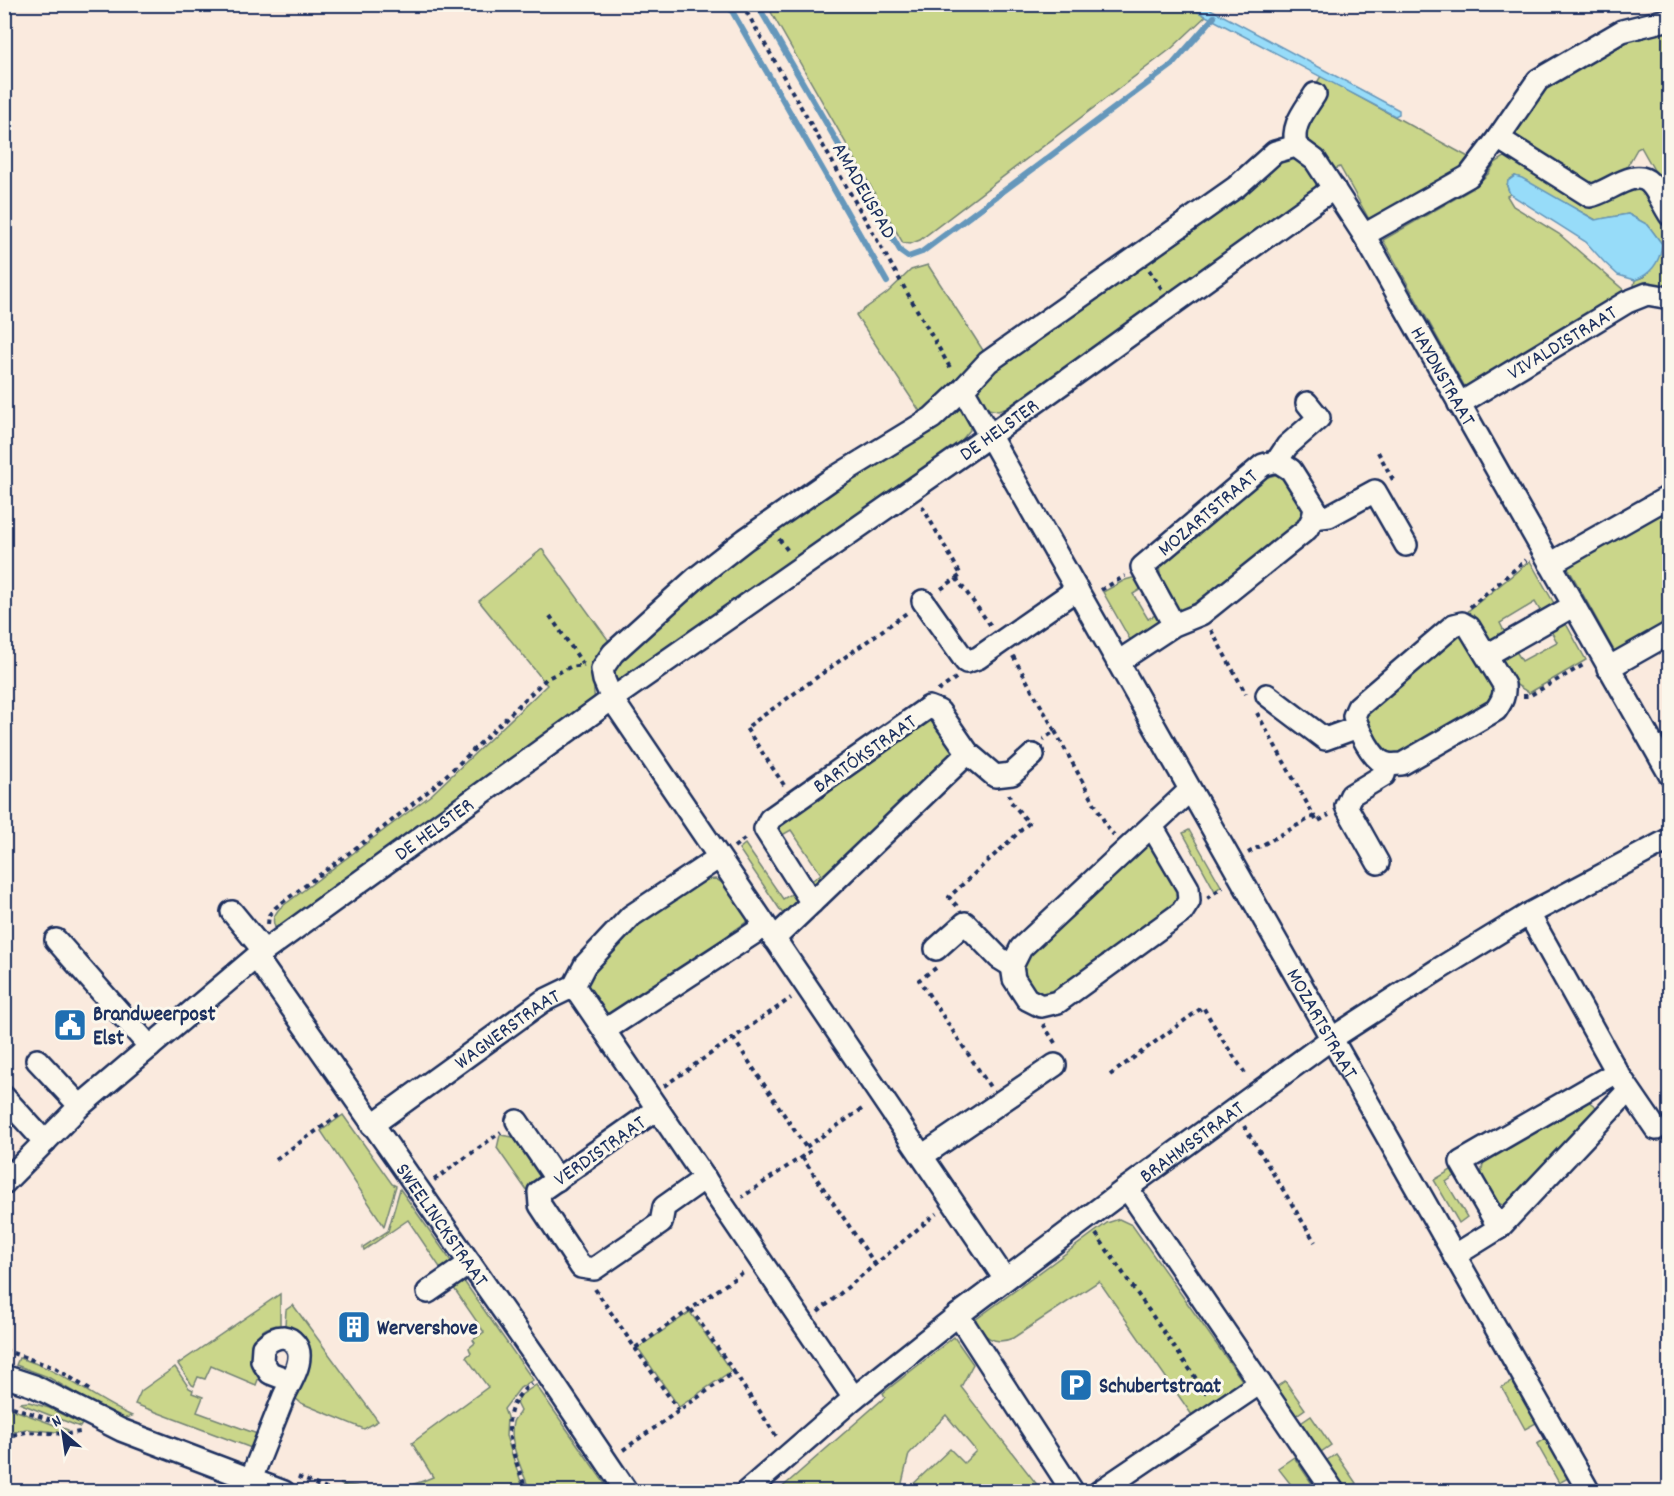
<svg xmlns="http://www.w3.org/2000/svg" width="1674" height="1496" viewBox="0 0 1674 1496" font-family="Dekko,sans-serif">
<rect width="100%" height="100%" fill="#faeade"/>
<filter id="ink" filterUnits="userSpaceOnUse"><feTurbulence type="fractalNoise" baseFrequency=".0167" numOctaves="2"/><feDisplacementMap in="SourceGraphic" scale="12" xChannelSelector="R" yChannelSelector="G"/><feConvolveMatrix kernelMatrix="1 2 1 2 8 2 1 2 1" color-interpolation-filters="sRGB"/></filter>
<g filter="url(#ink)">
<g fill="#cad68a" stroke="#728274" stroke-width="1.5" fill-rule="evenodd">
<path d="M1185,4L1206,16L1172,48L920,240L910,244L903,243L767,5Z"/>
<path d="M1669,31V197L1641,147L1637,149L1624,172L1594,187L1517,140L1516,133L1549,85L1626,41Z"/>
<path d="M1321,76L1472,159L1464,168L1370,221L1340,167L1335,169L1322,151L1302,138L1315,86Z"/>
<path d="M1282,156L1301,157L1317,180L1315,189L1008,408L998,411L984,408L974,387L980,379Z"/>
<path d="M1506,156H1512L1584,203L1621,189L1639,188L1646,191L1669,228V288L1633,291L1635,280L1644,277L1662,244L1648,225L1628,214L1596,220L1515,176L1508,181L1507,186L1510,194L1507,196L1513,206L1559,234L1627,293L1465,387L1383,240L1472,189L1488,174L1495,163Z"/>
<path d="M928,265L986,355L923,416L856,315L887,293L911,270Z"/>
<path d="M958,408C968,411 970,420 970,430L960,442L622,682L616,681L611,676L618,658L738,553Z"/>
<path d="M1279,474L1290,479L1305,506L1302,522L1187,612L1179,610C1172,596 1154,577 1161,562L1264,478Z"/>
<path d="M1669,506V624L1616,654L1566,564Z"/>
<path d="M542,549L612,645C600,665 590,675 595,700L277,931C271,921 273,916 280,908L431,795L547,685L479,601Z"/>
<path d="M1530,561L1555,605L1542,614L1535,602L1500,623L1506,635L1494,640L1486,639L1468,611Z"/>
<path d="M1136,577L1140,579L1146,586L1133,594L1148,619L1161,612L1162,621L1132,643L1103,592L1125,580Z"/>
<path d="M1565,622L1586,660L1529,693L1509,680L1500,662L1502,657L1514,648L1522,661L1557,642L1550,629Z"/>
<path d="M1460,633L1466,635L1497,688V698L1402,755C1381,755 1364,731 1365,711Z"/>
<path d="M925,720L934,721L954,742L956,756L817,885L810,882L821,874L791,830L779,837L776,830L779,822Z"/>
<path d="M1189,830L1221,886L1215,891L1183,833Z"/>
<path d="M745,844L783,899L795,892L798,901L796,906L785,917L739,849Z"/>
<path d="M1148,845L1157,849L1179,889L1181,898L1175,908L1059,991C1028,1001 1027,989 1021,961L1140,846Z"/>
<path d="M716,879L726,885L749,920L608,1020L588,988V975L627,933L658,908L701,880Z"/>
<path d="M1585,1099L1602,1111L1506,1206L1494,1202L1495,1200C1488,1187 1476,1174 1485,1160Z"/>
<path d="M343,1115L392,1184L396,1186L384,1226L321,1131Z"/>
<path d="M500,1135L513,1137L542,1180L527,1191L497,1148Z"/>
<path d="M1456,1167L1459,1173L1446,1182L1467,1217L1459,1223L1434,1180Z"/>
<path d="M400,1189L451,1261L441,1269L408,1220L364,1250L363,1247L388,1231Z"/>
<path d="M1119,1219L1132,1225L1244,1383L1194,1418L1099,1281L1013,1338C994,1346 983,1337 975,1320L1107,1223Z"/>
<path d="M461,1277L533,1380L520,1388L504,1409L507,1417L506,1436L524,1491L357,1492L340,1484C382,1490 393,1494 433,1477L412,1443L488,1387L466,1357L471,1353L469,1348L475,1343L473,1340L484,1332L451,1284Z"/>
<path d="M280,1294V1325C251,1326 245,1357 259,1377L256,1385L211,1366L205,1379L198,1377L194,1386L192,1385L178,1364Z"/>
<path d="M293,1305L378,1421L364,1429L301,1403L295,1398L311,1352C308,1337 299,1330 285,1325L286,1310Z"/>
<path d="M690,1312L731,1371L679,1407L638,1348Z"/>
<path d="M954,1337L973,1364L961,1387L1042,1491H778L885,1397L883,1393ZM946,1415L976,1451L964,1463L950,1449L908,1489L902,1483L909,1454Z"/>
<path d="M19,1358C61,1369 93,1399 132,1416L121,1420L48,1377L16,1365Z"/>
<path d="M175,1367L189,1388L193,1390L192,1393L203,1397L197,1412L260,1435L254,1449L135,1404L141,1391Z"/>
<path d="M1515,1380L1538,1422L1525,1429L1502,1387Z"/>
<path d="M1285,1381L1305,1409L1292,1418L1272,1390Z"/>
<path d="M536,1385L610,1491H530C523,1471 508,1444 513,1422C514,1418 518,1416 520,1411L516,1403L521,1395Z"/>
<path d="M29,1402L49,1408L82,1424L80,1427L19,1403Z"/>
<path d="M5,1408H9L68,1430L67,1433L26,1429L5,1434Z"/>
<path d="M1311,1416L1331,1445L1318,1454L1298,1425Z"/>
<path d="M1547,1438L1570,1477L1559,1483L1537,1444Z"/>
<path d="M1336,1454L1356,1483L1344,1491L1323,1463Z"/>
<path d="M1294,1457L1317,1491H1296L1278,1468Z"/>
</g>
<g fill="#97dcf9" stroke="#6597bb" stroke-width="1.5">
<path d="M1185,5H1203L1399,110V114L1395,116Z"/>
<path d="M1515,176L1522,178L1595,220L1628,214L1648,225L1662,244C1660,262 1652,274 1635,280L1618,275L1604,262L1586,242L1510,194L1507,186L1508,181Z"/>
</g>
<g fill="none" stroke-linecap="round" stroke-linejoin="round">
<g stroke="#6597bb" stroke-width="6">
<path d="M728,4L887,282"/>
<path d="M757,4L901,252L908,257L922,252L1172,65L1214,17"/>
</g>
<defs>
<g id="minor">
<path d="M1498,138L1590,196C1608,193 1635,167 1650,183C1658,191 1663,205 1670,215"/>
<path d="M1296,146C1291,125 1304,112 1315,94"/>
<path d="M1364,235L1469,176L1498,138L1538,80L1622,31L1670,19"/>
<path id="s1" d="M963,389L1589,1492"/>
<path id="s2" d="M1459,404L1627,302L1647,294L1670,298"/>
<path d="M1277,461L1287,446L1319,418L1307,403"/>
<path d="M1313,518L1329,516L1375,491L1406,545"/>
<path d="M1550,564L1670,496"/>
<path d="M923,601L966,662L978,658L1077,589"/>
<path d="M1462,623L1469,627L1504,685C1505,696 1502,701 1496,710L1402,764C1397,764 1391,765 1387,764C1372,761 1358,729 1354,716L1358,707L1454,625Z"/>
<path d="M1487,655L1573,606"/>
<path d="M1118,662L1174,625L1201,614L1307,529L1313,518L1315,508L1291,470L1277,461L1263,465L1142,567L1174,625"/>
<path d="M1608,668L1670,633"/>
<path d="M1267,695L1325,739L1358,727"/>
<path d="M968,753L995,776L1012,774L1033,755"/>
<path d="M1153,828L1188,888L1189,901L1182,912L1058,1002L1041,1006L1027,999L1014,979L1012,966L1021,948L1190,790"/>
<path d="M1378,863L1346,806L1351,795L1384,775L1387,764"/>
<path d="M232,912L264,951"/>
<path d="M1529,914L1617,1072L1656,1129"/>
<path d="M774,939L968,753L939,711L929,707L770,819L765,829L812,903"/>
<path d="M56,940L150,1047"/>
<path d="M936,949L965,923L999,958L1012,966"/>
<path id="s3" d="M256,957L546,1372L627,1492"/>
<path d="M574,986L854,1398"/>
<path d="M605,1030L765,926"/>
<path d="M37,1060L80,1106"/>
<path d="M4,1097L45,1142"/>
<path d="M657,1109L539,1192L540,1205L581,1267L594,1269L661,1223L664,1207L705,1178"/>
<path d="M517,1121L557,1180"/>
<path id="s4" d="M372,1125L543,1001L574,986L585,965L631,916L718,858"/>
<path d="M922,1156L1055,1065"/>
<path id="s5" d="M4,1183L80,1106L256,957L612,699L989,436L1334,188"/>
<path d="M1127,1188L1334,1492"/>
<path d="M1499,1228L1628,1091"/>
<path d="M1454,1256L1499,1228L1461,1162L1617,1072"/>
<path id="s6" d="M1005,1279L612,699L604,680L602,669L613,653L696,578L746,539L829,481L932,418L963,389L988,362L1236,187L1275,152L1296,146L1315,160L1364,235L1670,775"/>
<path d="M428,1292L470,1263"/>
<path d="M958,1315L1073,1492"/>
<path d="M4,1376L34,1386L121,1430L284,1492"/>
<path d="M251,1479C262,1451 273,1423 284,1396C289,1385 299,1369 299,1357C300,1348 293,1338 283,1337C275,1337 269,1341 263,1347L262,1361L270,1373L291,1381"/>
<path id="s7" d="M746,1492L854,1398L958,1315L1127,1188L1331,1039L1439,969L1529,914L1670,839"/>
<path d="M1099,1492L1260,1383"/>
</g>
</defs>
<use href="#minor" stroke="#1b2f5e" stroke-width="26"/>
<g stroke="#1b2f5e" stroke-width="4" stroke-dasharray="4.5 4.5" stroke-linecap="butt">
<path d="M742,4L952,371"/>
<path d="M1149,270L1162,289"/>
<path d="M1378,452L1393,480"/>
<path d="M922,506L961,575L938,591"/>
<path d="M779,539L789,552"/>
<path d="M956,578L991,626"/>
<path d="M1101,590L1125,576"/>
<path d="M1470,607L1526,560"/>
<path d="M550,616L583,664"/>
<path d="M1211,630L1246,694"/>
<path d="M1013,656L1055,731L1043,739"/>
<path d="M938,691L956,678"/>
<path d="M1523,696H1529L1585,664"/>
<path d="M1055,731L1109,830L1114,835"/>
<path d="M784,785L746,728L908,612"/>
<path d="M1314,816L1317,822L1329,815"/>
<path d="M734,847L747,837"/>
<path d="M1248,853L1314,816L1257,713"/>
<path d="M1207,898L1223,887"/>
<path d="M957,906L949,897L1029,823L1011,802L1009,794"/>
<path d="M268,924L269,915L275,908L384,827L431,789L463,760L546,679L570,667L584,665"/>
<path d="M936,968L919,980L990,1087"/>
<path d="M1043,1024L1057,1046"/>
<path d="M733,1038L809,1152L742,1197"/>
<path d="M1110,1075L1203,1007L1222,1039L1247,1076"/>
<path d="M664,1086L791,998"/>
<path d="M1244,1126L1315,1242"/>
<path d="M806,1147L865,1107"/>
<path d="M802,1157L875,1264"/>
<path d="M276,1159L342,1113"/>
<path d="M434,1180L501,1132"/>
<path d="M1096,1234L1206,1393L1209,1395"/>
<path d="M595,1289L635,1348L745,1271"/>
<path d="M818,1312L937,1213"/>
<path d="M635,1348L679,1411"/>
<path d="M4,1350L55,1368L90,1390"/>
<path d="M734,1372L778,1439"/>
<path d="M4,1404L51,1420"/>
<path d="M4,1437L26,1432L67,1434L80,1432"/>
<path d="M623,1450L734,1372L691,1309"/>
<path d="M298,1477L334,1492"/>
<path d="M527,1492C514,1454 492,1413 531,1384"/>
</g>
<use href="#minor" stroke="#fbf7ec" stroke-width="21"/>
</g>
</g>
<defs>
<symbol id="civic-square" viewBox="-11 -11 22 22"><rect x="-9" y="-9" width="18" height="18" rx="4" fill="#1f6fb2" stroke="#fbf7ec"/><path d="M-.6-6.5H3V-4.5H.6V-3L4-1V1h2V6H-6V1h2V-1L-.6-3ZM-1.2 2.5V6h2.4V2.5Z" fill="#fff"/></symbol>
<symbol id="building-square" viewBox="-11 -11 22 22"><rect x="-9" y="-9" width="18" height="18" rx="4" fill="#1f6fb2" stroke="#fbf7ec"/><path d="M-4-6H4V6H1V3H-1V6H-4ZM-2.5-4.3h1.7v1.8h-1.7ZM.8-4.3h1.7v1.8H.8ZM-2.5-1h1.7V.8h-1.7ZM.8-1h1.7V.8H.8Z" fill="#fff"/></symbol>
<symbol id="parking-square" viewBox="-11 -11 22 22"><rect x="-9" y="-9" width="18" height="18" rx="4" fill="#1f6fb2" stroke="#fbf7ec"/><path d="M-3.5-5.5H1a3.5 3.5 0 0 1 0 7H-1V5.5H-3.5ZM-1-3.4V-.6H.8a1.4 1.4 0 0 0 0-2.8Z" fill="#fff"/></symbol>
</defs>
<g fill-rule="evenodd">
<use href="#civic-square" x="51" y="1006" width="38" height="38"/>
<use href="#building-square" x="335" y="1308" width="38" height="38"/>
<use href="#parking-square" x="1057" y="1366" width="38" height="38"/>
</g>
<g text-anchor="middle" stroke-width="6" stroke-linejoin="round" paint-order="stroke">
<g font-size="21" fill="#1b2f5e" stroke="#fbf7ec">
<text transform="translate(865 190) rotate(60)" y="7">AMADEUSPAD</text>
<text dy="7" stroke="none"><textPath href="#s2" startOffset="120">VIVALDISTRAAT</textPath></text>
<text dy="7" stroke="none"><textPath href="#s6" startOffset="1881">HAYDNSTRAAT</textPath></text>
<text dy="7" stroke="none"><textPath href="#s5" startOffset="1250">DE HELSTER</textPath></text>
<text transform="translate(1207 512) rotate(-40)" y="7">MOZARTSTRAAT</text>
<text transform="translate(864 753) rotate(-35)" y="7">BARTÓKSTRAAT</text>
<text dy="7" stroke="none"><textPath href="#s5" startOffset="558">DE HELSTER</textPath></text>
<text dy="7" stroke="none"><textPath href="#s1" startOffset="729">MOZARTSTRAAT</textPath></text>
<text dy="7" stroke="none"><textPath href="#s4" startOffset="166">WAGNERSTRAAT</textPath></text>
<text dy="7" stroke="none"><textPath href="#s7" startOffset="567">BRAHMSSTRAAT</textPath></text>
<text transform="translate(599 1150) rotate(-35)" y="7">VERDISTRAAT</text>
<text dy="7" stroke="none"><textPath href="#s3" startOffset="326">SWEELINCKSTRAAT</textPath></text>
</g>
<g font-size="21" font-weight="bold" fill="#1b2f5e" stroke="#fbf7ec" text-anchor="start">
<text x="93" y="1020">Brandweerpost<tspan x="93" dy="24">Elst</tspan></text>
<text x="377" y="1334">Wervershove</text>
<text x="1099" y="1392">Schubertstraat</text>
</g>
</g>
<rect width="1674" height="1496" fill="none" stroke="#fbf7ec" stroke-width="24"/>
<rect x="12" y="12" width="1650" height="1472" fill="none" stroke="#1b2f5e" stroke-width="2" filter="url(#ink)"/>
<g transform="translate(63 1433) rotate(331)" stroke="#fbf7ec" stroke-width="4.5" paint-order="stroke">
<path d="M0-4.5L10 22L0 15L-10 22Z" fill="#1b2f5e"/>
<text y="-9" font-size="16" font-weight="bold" text-anchor="middle" fill="#1b2f5e">N</text>
</g>
</svg>
